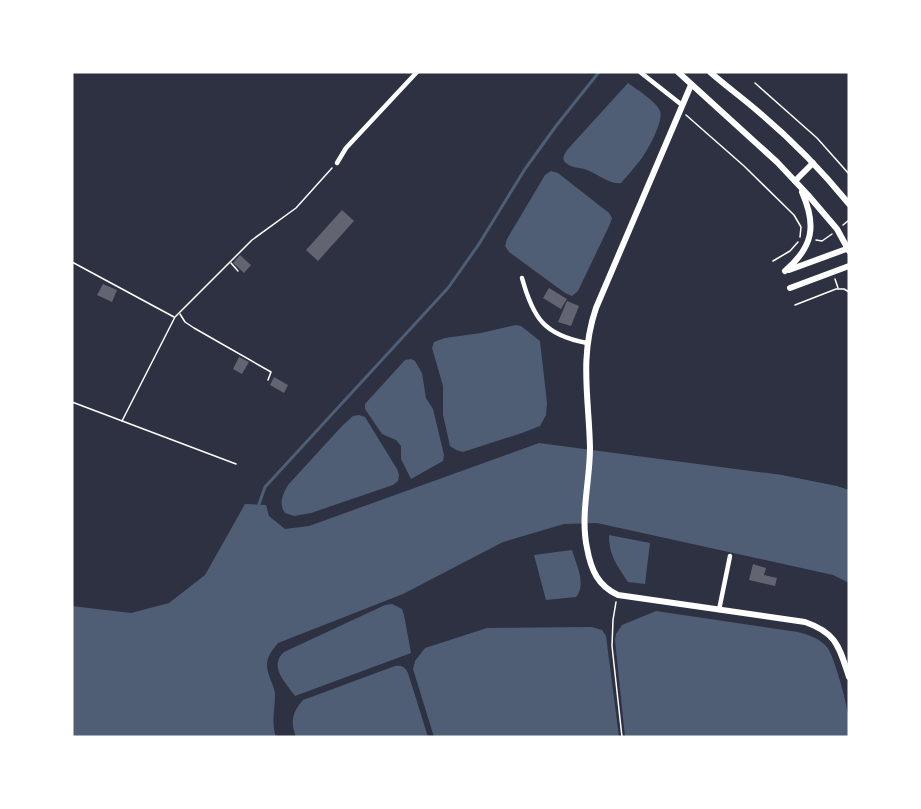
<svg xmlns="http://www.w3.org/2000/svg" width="921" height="809" viewBox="0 0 921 809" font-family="Jost,sans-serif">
<rect width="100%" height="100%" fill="#2d3142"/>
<g fill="#4f5d75">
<path d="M628,83C636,89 657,102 660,111C664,121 648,149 642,158C635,167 628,175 621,183C609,185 596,172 584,169C579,168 570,167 566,163C561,159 564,155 567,150Z"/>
<path d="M551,171L558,173L609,213L612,218L610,224L578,291L572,296L565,293L509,252L505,246L507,239L545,175Z"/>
<path d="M516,325L521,326L540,341L547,403L546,415L540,426L522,433L463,452L456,450L450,446L443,415V386L432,348L434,342L445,338L481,333Z"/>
<path d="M411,359L415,361L422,373L426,398L433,409L444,455L443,461L411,479L401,459V446L396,440L382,434L365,409V404L405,360Z"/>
<path d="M359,415L365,417L397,469L399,475L398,481L393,485L311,513L294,516L285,513C278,503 283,494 288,485L342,426L353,416Z"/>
<path d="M539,443L782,475L837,486L849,490V583L833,575L597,523L564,524L503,542L403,594L278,643C266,658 264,663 271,681C273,686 275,690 275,695C275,710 271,722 276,737H72V606L131,613L169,603L205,575L245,504L266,505L269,516L285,529L309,526Z"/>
<path d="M609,535L650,543L645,584L628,582C617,565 609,556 609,535Z"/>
<path d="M572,550C576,564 587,585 576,597L546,600L534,555Z"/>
<path d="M392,604L402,609L404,615L411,653L295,696C286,683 268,666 284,652L385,605Z"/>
<path d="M656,611L798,632C809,635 819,638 827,647C834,656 846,700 848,714C850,721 849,729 849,737H625L615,640L616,634L622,625Z"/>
<path d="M592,627L602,630L606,636L619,737H434L413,669L415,661L425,648L487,628Z"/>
<path d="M395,666C402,665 405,667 408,673L428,737H296C290,722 292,712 303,700Z"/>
</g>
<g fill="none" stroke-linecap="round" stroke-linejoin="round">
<path stroke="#4f5d75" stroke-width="3" d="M258,507L265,487L448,288L479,244L525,169L556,126L599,72"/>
</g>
<g fill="#626471">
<path d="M342,210L354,221L318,261L306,250Z"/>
<path d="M240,255L251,265L244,273L233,263Z"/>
<path d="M103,284L117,290L112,302L97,295Z"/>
<path d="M549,288L567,299L561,309L543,298Z"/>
<path d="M567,301L579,306L571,326L558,322Z"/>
<path d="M239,357L249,362L242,374L233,369Z"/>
<path d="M274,377L288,385L284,393L270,385Z"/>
<path d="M753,564L766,568L764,575L777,578L775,586L749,580Z"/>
</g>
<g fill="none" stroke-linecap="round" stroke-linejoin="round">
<g stroke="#fff" stroke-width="1.5">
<path d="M755,83L817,138L849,174"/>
<path d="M686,115L744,166L794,215L801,227L800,237"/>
<path d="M843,225L849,220"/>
<path d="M816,240L822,241L832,234"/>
<path d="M773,261L790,251L798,242"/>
<path d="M72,262L174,317"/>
<path d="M231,263L238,271"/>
<path d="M835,279L838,288"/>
<path d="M795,305L836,289H844L849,292"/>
<path d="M180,314L185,322L194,328L271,372L268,380"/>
<path d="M72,402L236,464"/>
<path d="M122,421L175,317L252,240L296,208L332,168"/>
<path d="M616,602L613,620L612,646L622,737"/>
</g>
<g stroke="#fff" stroke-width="4.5">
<path d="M640,72L682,105"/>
<path d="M337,163L346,148L417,72"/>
<path d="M522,278C533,318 544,335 587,343"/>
<path d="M719,610L730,556"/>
</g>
<g stroke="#fff" stroke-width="6">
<path d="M678,72L777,162L808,195L837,229L849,251"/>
<path d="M710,72C727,87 744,99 761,114C793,141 822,171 849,204"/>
<path d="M691,85L596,308C579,358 589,398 590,448C590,481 580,515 587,548C591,570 598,586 618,595L805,622C837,633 839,647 849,677"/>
<path d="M795,181L813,163"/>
<path d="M789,270L849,248"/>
<path d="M785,271C813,247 817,226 802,192"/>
<path d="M790,288L849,266"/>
</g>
</g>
<rect width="921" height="809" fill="none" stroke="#ffffff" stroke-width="147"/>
</svg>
